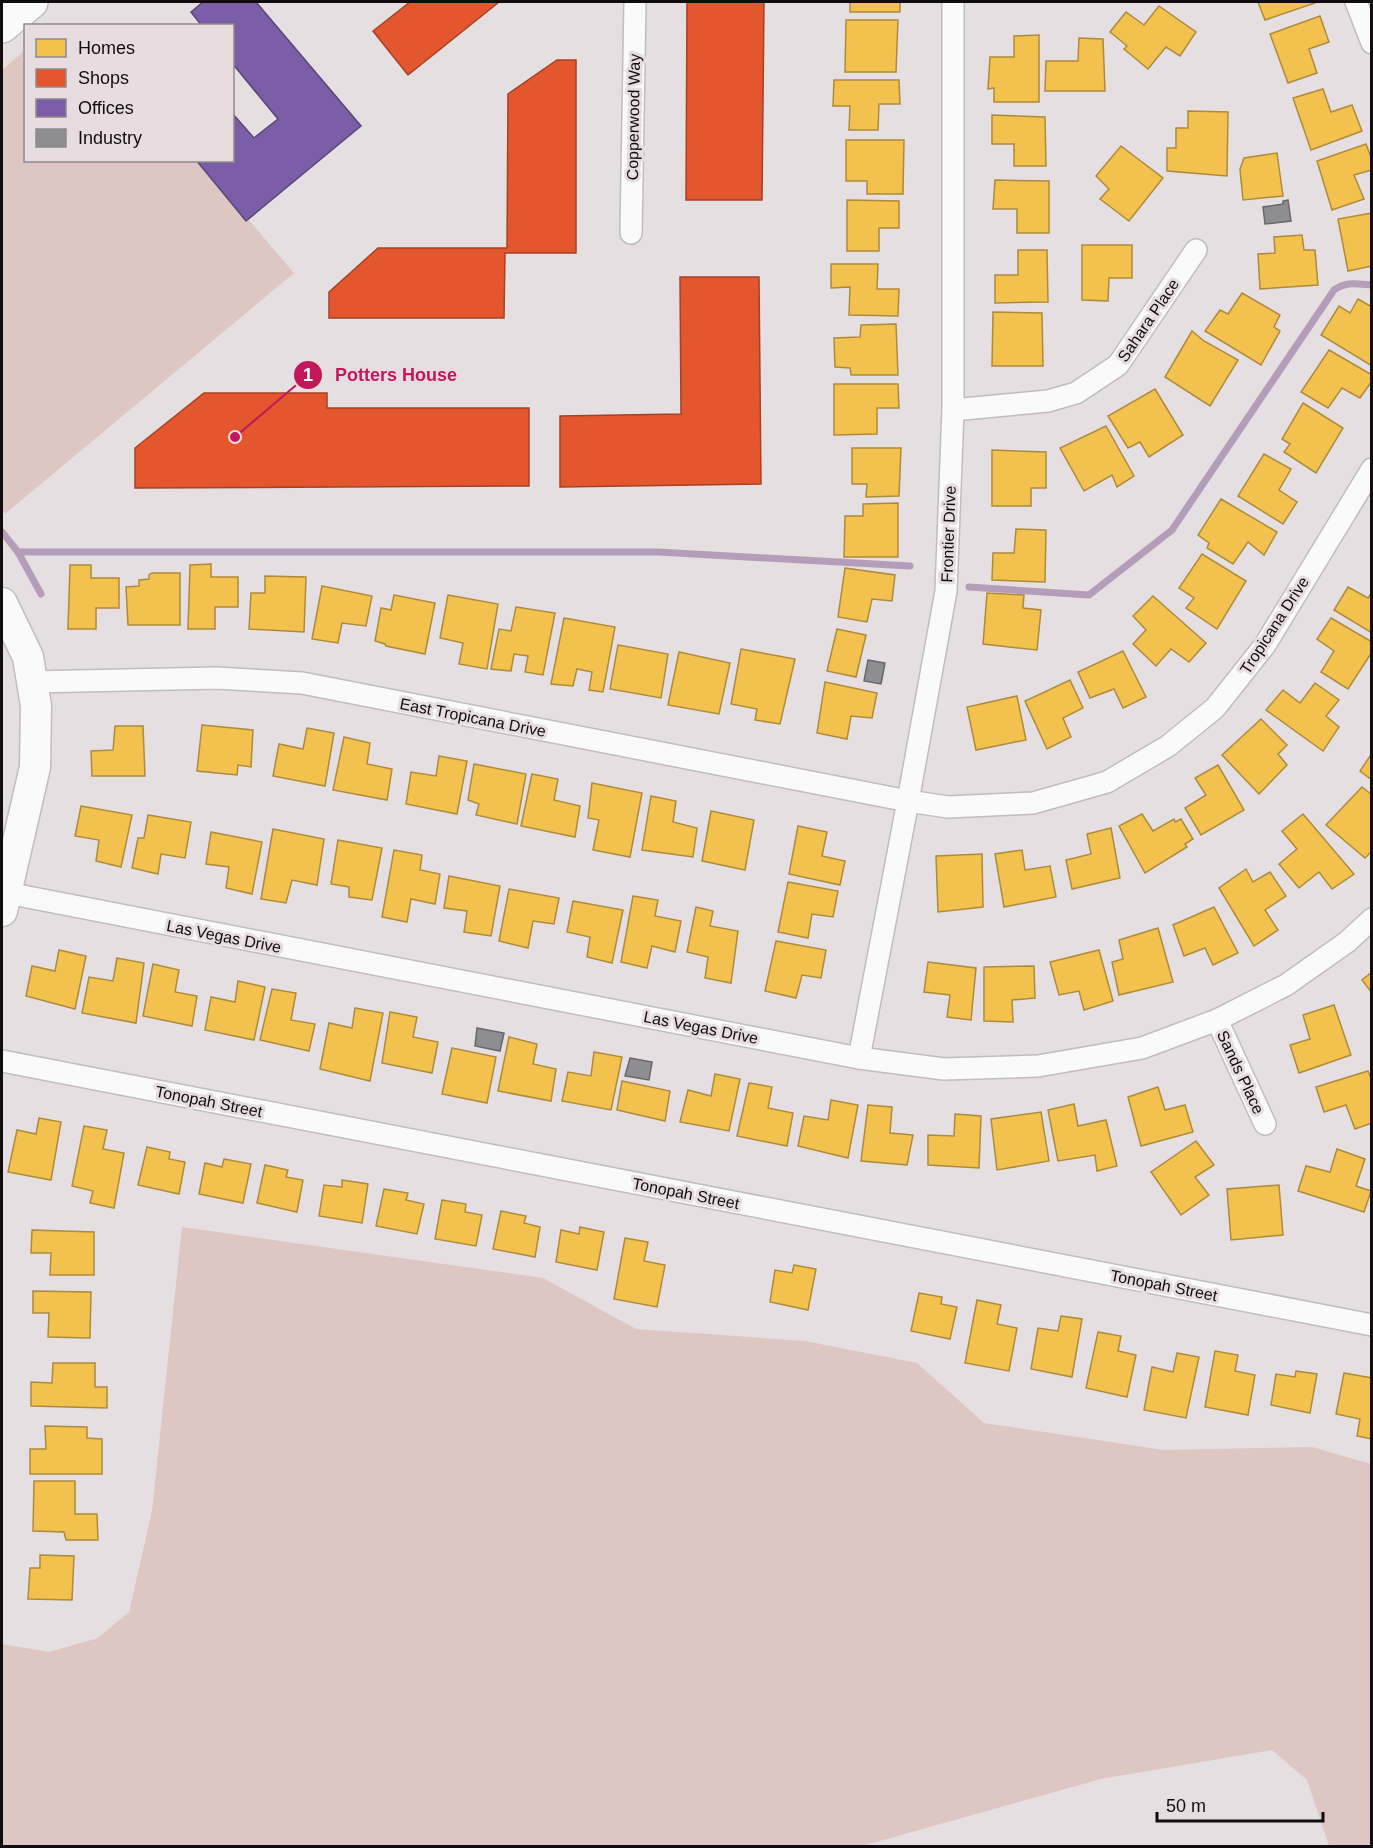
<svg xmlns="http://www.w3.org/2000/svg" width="1373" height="1848" viewBox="0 0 1373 1848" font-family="Helvetica,sans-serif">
<rect width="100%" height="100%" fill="#e5dfe2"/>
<g fill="#dec6c3">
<path d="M25,50L26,160L198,161L294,273L5,514L2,509V70Z"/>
<path d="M182,1227L543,1278L636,1329L805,1341L917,1363L984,1423L1164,1450L1312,1447L1371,1464V1846H1329L1307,1780L1272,1750L1101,1779L862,1846H2V1644L49,1652L98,1638L129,1612L152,1511Z"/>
</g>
<g fill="#f2c14e" stroke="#ae8b3b" stroke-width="1.5">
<rect x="850" y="2" width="50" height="10"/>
<path d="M1258,2H1314L1315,3L1265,20Z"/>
<path d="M1159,6L1196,32L1180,56L1166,47L1148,69L1124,49L1127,46L1110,32L1126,12L1144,25Z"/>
<path d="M1320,16L1329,42L1309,49L1317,73L1288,83L1270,34Z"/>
<path d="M846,20H898L896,72H845Z"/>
<path d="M1039,35V102H994V88L988,89L990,57H1014V36Z"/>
<path d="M1079,38L1103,39L1105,91H1045L1046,61H1078Z"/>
<path d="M834,80H899L900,104H879L878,130H849L850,106H833Z"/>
<path d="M1323,89L1331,112L1352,105L1362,131L1311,150L1293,98Z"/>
<path d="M1188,111L1228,112L1227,176L1167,171V148H1176V128H1188Z"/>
<path d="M992,115L1045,117L1046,166H1014V144H992Z"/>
<path d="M846,140H904L903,194H867V181H846Z"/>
<path d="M1366,144L1372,160V170L1354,175L1364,199L1332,210L1317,161Z"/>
<path d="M1121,146L1163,178L1129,221L1100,199L1109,189L1096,176Z"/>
<path d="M1277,153L1283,196L1243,200L1240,169L1244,158Z"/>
<path d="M995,180L1049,181V233H1017V209H993Z"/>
<path d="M847,200L899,201V228H879V251H847Z"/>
<path d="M1372,213V266L1348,271L1338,219Z"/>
<path d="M1302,235L1304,250H1315L1318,285L1260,289L1258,254L1275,253L1274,237Z"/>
<path d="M1082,245H1132V278H1109L1108,301L1082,300Z"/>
<path d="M1018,250H1047L1048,302L995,303V275H1018Z"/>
<path d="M831,264H878L877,289H899L898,316L849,315L850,287L831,288Z"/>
<path d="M1242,293L1280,315L1274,327L1280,331L1261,365L1205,331L1220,310L1228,314Z"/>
<path d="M1358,299L1372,307V366L1321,335L1339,306L1350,313Z"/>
<path d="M993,312L1042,313L1043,366H992Z"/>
<path d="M896,324L898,375H851L850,368L835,367L834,338L860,337L861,325Z"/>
<path d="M1192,331L1204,341L1238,360L1210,406L1165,377Z"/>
<path d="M1329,350L1372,375V381L1360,398L1342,388L1328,408L1301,392Z"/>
<path d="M834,384H898L899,408H877V434L834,435Z"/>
<path d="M1155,389L1183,435L1149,457L1140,442L1128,448L1108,416Z"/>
<path d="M1303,403L1343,428L1316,473L1284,452L1290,444L1282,439Z"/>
<path d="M1106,426L1134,476L1117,487L1112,475L1084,491L1060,448Z"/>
<path d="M852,448H901L899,496L866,497L867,484H852Z"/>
<path d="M992,450L1046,452V488H1031V506H992Z"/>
<path d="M1264,454L1291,469L1279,490L1297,502L1283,524L1238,496Z"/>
<path d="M1221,499L1277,532L1264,555L1248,542L1233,564L1207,548L1209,543L1198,535Z"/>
<path d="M898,503V557H844L845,516H863V504Z"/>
<path d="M1016,529L1046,530L1045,582L992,580L993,553H1014Z"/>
<path d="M1202,554L1246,581L1217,629L1186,608L1194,598L1179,588Z"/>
<path d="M211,564V577H238V607H215V629H188L190,565Z"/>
<path d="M70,565H91V578H119V608H96V629H68Z"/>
<path d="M845,568L895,575L892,601L872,599L867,622L838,617Z"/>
<path d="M152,573H180V625H128L126,587L139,586V580L149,579V575Z"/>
<path d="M265,576L306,577L304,632L249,629L251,593H265Z"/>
<path d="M322,586L372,596L366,626L342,623L338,643L312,639Z"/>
<path d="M1348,587L1368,598L1372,592V633L1334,610Z"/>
<path d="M987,593L1024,595L1023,608L1041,610L1037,650L983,644Z"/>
<path d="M394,595L435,603L425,654L386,646L385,644L375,641L381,608L391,610Z"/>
<path d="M448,595L498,604L487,669L459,664L463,643L440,638Z"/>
<path d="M1153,596L1206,643L1189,662L1171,649L1156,666L1133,644L1146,630L1133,616Z"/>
<path d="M516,607L555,613L543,675L525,672L528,656L514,654L511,671L491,669L499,629L511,631Z"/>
<path d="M564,618L615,627L603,692L589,690L592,672L577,669L573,686L551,684Z"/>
<path d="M1331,618L1372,642V652L1348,689L1321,672L1334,651L1317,639Z"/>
<path d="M837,629L866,635L856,677L827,671Z"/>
<path d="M618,645L668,654L661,698L610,689Z"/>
<path d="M741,649L795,659L780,724L755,720L757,709L731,704Z"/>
<path d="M1123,651L1146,697L1123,708L1114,689L1090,698L1078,672Z"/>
<path d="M679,652L730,663L719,714L668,705Z"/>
<path d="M1070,680L1083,708L1063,718L1071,737L1047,749L1025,701Z"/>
<path d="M825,682L877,693L872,718L851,716L847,739L817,733Z"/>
<path d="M1315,683L1339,700L1326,716L1339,727L1323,751L1266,710L1283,690L1300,703Z"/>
<path d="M1017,696L1026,740L976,750L967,707Z"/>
<path d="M1261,719L1287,745L1278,754L1287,765L1259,794L1222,755Z"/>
<path d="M202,725L253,730L251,767L238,765L237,775L197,771Z"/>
<path d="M115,726H143L145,776H92L91,751L113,750Z"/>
<path d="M307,728L334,733L325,786L273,776L279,744L303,749Z"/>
<path d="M344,737L370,743L367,764L392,769L387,800L333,790Z"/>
<path d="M1372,753V780L1360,771Z"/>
<path d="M439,756L467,761L457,814L406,804L411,772L436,776Z"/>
<path d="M474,764L526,774L517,824L476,815L479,804L468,800Z"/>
<path d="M1218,765L1244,810L1201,835L1185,808L1206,795L1195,778Z"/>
<path d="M532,774L558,779L554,800L580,806L575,837L521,826Z"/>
<path d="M592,783L642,793L630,857L593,850L599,820L588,818Z"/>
<path d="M1362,787L1372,795V851L1365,858L1326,825Z"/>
<path d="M651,796L676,801L673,822L697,828L693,857L642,850Z"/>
<path d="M81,806L132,815L121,867L96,861L99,840L75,836Z"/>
<path d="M711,811L754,820L745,870L702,861Z"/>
<path d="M1142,814L1153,831L1174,819L1175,822L1181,819L1193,839L1185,844L1187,847L1145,873L1119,826Z"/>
<path d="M1303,814L1354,874L1332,889L1319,872L1299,888L1279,864L1297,849L1282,831Z"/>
<path d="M148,815L191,822L185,858L161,854L158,874L132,868L138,838H144Z"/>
<path d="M798,826L827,832L822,856L845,861L840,885L789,874Z"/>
<path d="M1111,828L1120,878L1072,889L1066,860L1091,854L1087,834Z"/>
<path d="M273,829L324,839L317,885L292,880L286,903L261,899Z"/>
<path d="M211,832L262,842L252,894L226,888L229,867L206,864Z"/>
<path d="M338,840L382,848L372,900L349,897V887L331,884Z"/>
<path d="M394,850L422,855L420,870L440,874L435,904L411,899L407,922L382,917Z"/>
<path d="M1022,850L1025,870L1050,866L1056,897L1004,907L995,854Z"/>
<path d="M982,854L983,907L938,912L936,856Z"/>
<path d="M1246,869L1253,882L1270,872L1286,896L1265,910L1278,930L1254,946L1219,888Z"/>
<path d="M449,876L500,886L491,936L464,932L467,911L444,908Z"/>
<path d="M788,882L838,891L833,917L812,914L808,938L778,932Z"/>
<path d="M509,889L559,898L554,924L533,921L528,948L499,941Z"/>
<path d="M633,896L658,900L655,916L681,921L675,952L652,946L647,968L621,962Z"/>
<path d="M573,901L623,910L612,963L587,957L590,937L567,932Z"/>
<path d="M696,907L713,911L710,926L738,931L731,983L705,978L708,957L687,952Z"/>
<path d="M1214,907L1238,953L1213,965L1205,948L1184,956L1173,925Z"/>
<path d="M1158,928L1173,982L1119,995L1112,962L1123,959L1119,940Z"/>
<path d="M776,941L826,950L821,978L802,975L796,998L765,991Z"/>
<path d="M59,950L86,956L75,1009L26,996L32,966L55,971Z"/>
<path d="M1099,950L1113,1001L1084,1010L1079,991L1059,995L1050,962Z"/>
<path d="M117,958L144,963L136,1023L82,1013L89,977L113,981Z"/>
<path d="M928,962L976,968L971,1020L947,1017L950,995L924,992Z"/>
<path d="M153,964L179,970L175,992L197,996L192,1026L143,1016Z"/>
<path d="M1034,966L1035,998L1012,1000L1013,1022L984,1021V967Z"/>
<path d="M1372,972V993L1362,980Z"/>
<path d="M238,981L265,987L254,1040L205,1030L211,997L235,1002Z"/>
<path d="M272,989L296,993L291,1020L315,1024L309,1051L260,1040Z"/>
<path d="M1334,1005L1351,1055L1299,1073L1290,1045L1310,1039L1303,1015Z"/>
<path d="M355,1008L383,1013L370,1081L320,1069L329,1023L352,1028Z"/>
<path d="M390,1012L417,1017L413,1037L438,1042L432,1073L382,1063Z"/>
<path d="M509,1037L537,1044L533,1064L556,1069L551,1101L498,1091Z"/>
<path d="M452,1048L496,1057L487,1103L442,1094Z"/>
<path d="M594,1052L622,1057L611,1110L562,1101L568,1072L591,1076Z"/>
<path d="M1368,1071L1372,1081V1123L1355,1129L1346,1105L1324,1112L1316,1087Z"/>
<path d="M715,1074L740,1079L729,1131L680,1122L688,1090L711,1096Z"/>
<path d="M622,1081L670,1091L665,1121L617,1110Z"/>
<path d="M749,1083L772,1087L768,1108L793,1113L787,1146L737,1136Z"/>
<path d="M1158,1087L1165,1110L1185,1105L1193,1132L1141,1146L1128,1097Z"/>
<path d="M831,1100L858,1105L848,1158L798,1146L804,1116L828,1120Z"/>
<path d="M1074,1104L1078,1126L1106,1120L1117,1166L1097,1171L1095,1155L1058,1161L1048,1110Z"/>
<path d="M868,1105L892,1107L890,1133L913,1135L907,1165L861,1161Z"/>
<path d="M1041,1112L1049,1161L997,1170L991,1119Z"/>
<path d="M955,1114L981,1116L979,1168L928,1165V1135L954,1136Z"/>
<path d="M39,1118L61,1122L51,1180L8,1172L17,1130L36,1134Z"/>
<path d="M84,1126L107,1130L103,1149L124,1153L114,1208L90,1203L93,1191L72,1186Z"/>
<path d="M1196,1141L1214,1165L1195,1177L1209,1195L1181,1215L1151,1172Z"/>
<path d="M147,1147L170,1152L169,1159L185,1162L179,1194L138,1185Z"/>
<path d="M1337,1149L1365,1159L1356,1186L1371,1191L1364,1212L1298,1191L1306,1166L1330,1172Z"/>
<path d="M224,1159L251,1164L243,1203L199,1194L205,1163L222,1167Z"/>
<path d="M265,1165L288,1170L286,1177L303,1180L297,1212L257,1203Z"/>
<path d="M342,1180L368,1184L362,1223L319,1216L324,1185L342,1187Z"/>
<path d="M1279,1185L1283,1235L1231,1240L1227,1189Z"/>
<path d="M384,1189L408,1193L406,1200L424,1204L417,1234L376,1226Z"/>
<path d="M442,1200L466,1204L465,1212L482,1215L476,1246L435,1239Z"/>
<path d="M501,1211L526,1216L524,1223L540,1227L535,1257L493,1249Z"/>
<path d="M580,1227L604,1232L597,1270L556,1262L561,1230L579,1234Z"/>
<path d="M32,1230L94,1232V1275H50L51,1253H31Z"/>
<path d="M625,1238L648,1242L644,1261L665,1265L657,1307L614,1299Z"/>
<path d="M794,1265L816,1269L808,1310L770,1302L775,1270L792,1273Z"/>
<path d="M33,1291L91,1292L90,1338L48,1337L49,1313H33Z"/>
<path d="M919,1293L942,1297L941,1304L957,1307L950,1339L911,1331Z"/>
<path d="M977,1300L1001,1305L997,1324L1017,1328L1009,1371L965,1363Z"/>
<path d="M1061,1316L1082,1319L1072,1377L1031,1369L1038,1328L1058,1331Z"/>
<path d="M1098,1332L1121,1336L1118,1351L1136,1355L1127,1397L1086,1388Z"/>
<path d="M1215,1351L1238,1355L1235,1371L1255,1375L1248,1415L1205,1407Z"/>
<path d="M1177,1353L1199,1357L1186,1418L1144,1410L1152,1367L1173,1372Z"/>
<path d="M53,1363H95V1387H107V1408L31,1406V1382L52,1383Z"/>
<path d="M1296,1371L1317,1374L1310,1413L1271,1405L1276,1374L1295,1377Z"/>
<path d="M1344,1373L1372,1378V1439L1357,1436L1360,1419L1336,1414Z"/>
<path d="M45,1426L87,1427V1438L102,1439V1474H30V1449H46Z"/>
<path d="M34,1481H75V1514H97L98,1540H66L64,1532L33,1531Z"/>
<path d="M40,1555L74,1556L72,1600L28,1599L30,1568H40Z"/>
</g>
<g fill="#e4572e" stroke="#a54125" stroke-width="1.5">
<path d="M410,2H499L408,75L373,31Z"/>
<path d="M687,2H764L762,200H686Z"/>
<path d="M557,60H576V253H505L504,318H329V292L378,248H507L508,94Z"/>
<path d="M680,277H759L761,484L560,487V416L681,414Z"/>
<path d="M204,393H327V408H529V486L135,488V448Z"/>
</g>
<path fill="#7b5ea7" stroke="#5b4679" stroke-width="1.5" d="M203,2H256L361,126L246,221L196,160H232V113L254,138L278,119L232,63V26H202L191,12Z"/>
<g fill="#8d8d92" stroke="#68676b" stroke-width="1.5">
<path d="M1288,200L1291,221L1265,224L1263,207L1283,204V201Z"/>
<path d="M868,660L885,663L881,684L864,681Z"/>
<path d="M477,1028L504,1033L500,1051L475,1046Z"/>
<path d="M630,1058L652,1062L649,1080L625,1076Z"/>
</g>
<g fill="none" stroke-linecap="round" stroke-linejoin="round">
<g stroke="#b39db9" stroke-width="7">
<path d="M2,532L18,552L41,594"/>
<path d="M18,552H658L910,566"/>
<path d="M969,587L1089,595L1172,530L1334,290C1346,281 1358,284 1372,285"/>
</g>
<defs>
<g id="street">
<path d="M1356,2L1372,43"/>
<path d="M631,233L635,2"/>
<path d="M953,410L1048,401L1076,393L1118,365L1196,250"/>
<path d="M33,682L217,678L302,683L908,801L948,807L1033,803L1107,782L1168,746L1215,708L1265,645L1372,469"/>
<path d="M2,892L859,1058L944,1069L1038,1066L1142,1048L1217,1020L1286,985L1347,942L1372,919"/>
<path d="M1217,1020L1265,1124"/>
<path d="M859,1058L908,801L946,591L953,410V2"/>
<path d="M2,1061L1372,1325"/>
</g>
<path id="secondary" d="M2,603L28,657L36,706L35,767L2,911"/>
<path id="primary" d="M2,26L31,2"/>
</defs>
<use href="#street" stroke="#c1bcbe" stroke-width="24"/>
<use href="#secondary" stroke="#c1bcbe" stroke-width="33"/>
<use href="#primary" stroke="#c1bcbe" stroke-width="36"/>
<use href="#street" stroke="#fbfafb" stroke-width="21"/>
<use href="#secondary" stroke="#fbfafb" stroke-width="30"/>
<use href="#primary" stroke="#fbfafb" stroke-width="33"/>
</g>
<g text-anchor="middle" stroke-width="6" stroke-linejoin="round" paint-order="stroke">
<g font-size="16" fill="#110d0f" stroke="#e7dde1">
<text transform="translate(633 117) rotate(-89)" y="6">Copperwood Way</text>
<text transform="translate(1148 320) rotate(-56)" y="6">Sahara Place</text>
<text transform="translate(948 534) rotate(-88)" y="6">Frontier Drive</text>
<text transform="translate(1274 625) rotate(-57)" y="6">Tropicana Drive</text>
<text transform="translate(473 717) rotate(11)" y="6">East Tropicana Drive</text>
<text transform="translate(224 936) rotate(11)" y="6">Las Vegas Drive</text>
<text transform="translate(701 1027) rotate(11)" y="6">Las Vegas Drive</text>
<text transform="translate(1241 1072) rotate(65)" y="6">Sands Place</text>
<text transform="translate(209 1101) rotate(11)" y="6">Tonopah Street</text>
<text transform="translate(686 1193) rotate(11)" y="6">Tonopah Street</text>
<text transform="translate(1164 1285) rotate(11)" y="6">Tonopah Street</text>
</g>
</g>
<path fill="none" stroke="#c2185b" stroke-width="2" d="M235 437L308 375"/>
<g fill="#c2185b" stroke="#e7dde1" stroke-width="2">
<circle cx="235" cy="437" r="6"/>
<circle cx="308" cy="375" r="15"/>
</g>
<g font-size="18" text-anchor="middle" font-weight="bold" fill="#fff">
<text x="308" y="381">1</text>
</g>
<g font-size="18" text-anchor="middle" font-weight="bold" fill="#c2185b" stroke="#e7dde1" stroke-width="6" stroke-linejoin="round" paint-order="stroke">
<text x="396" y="381">Potters House</text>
</g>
<rect width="1373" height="1848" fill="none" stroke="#110d0f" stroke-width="6"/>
<rect x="24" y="24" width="210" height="138" fill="#e7dde1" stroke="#918a8d" stroke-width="1.5"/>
<rect x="36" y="39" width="30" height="18" fill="#f2c14e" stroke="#918a8d" stroke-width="1.5"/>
<text x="78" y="54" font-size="18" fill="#110d0f">Homes</text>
<rect x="36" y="69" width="30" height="18" fill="#e4572e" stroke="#918a8d" stroke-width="1.5"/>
<text x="78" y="84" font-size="18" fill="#110d0f">Shops</text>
<rect x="36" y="99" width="30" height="18" fill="#7b5ea7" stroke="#918a8d" stroke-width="1.5"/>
<text x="78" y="114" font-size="18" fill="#110d0f">Offices</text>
<rect x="36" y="129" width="30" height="18" fill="#8d8d92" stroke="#918a8d" stroke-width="1.5"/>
<text x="78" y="144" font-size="18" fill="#110d0f">Industry</text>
<path d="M1157 1812v9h166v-9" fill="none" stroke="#110d0f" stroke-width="3"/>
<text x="1166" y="1812" font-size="18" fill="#110d0f" stroke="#e7dde1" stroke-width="4.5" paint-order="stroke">50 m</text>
</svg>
